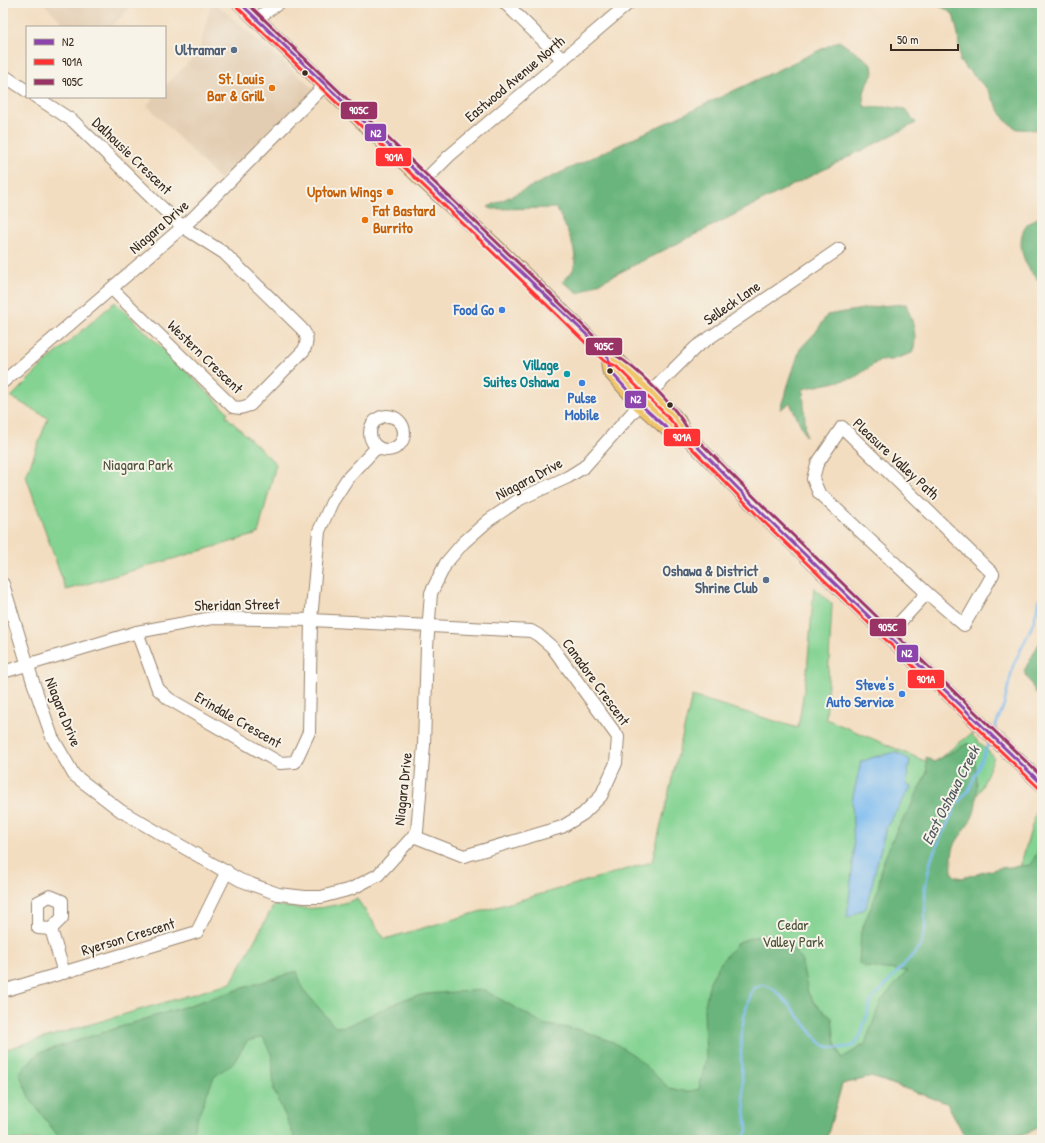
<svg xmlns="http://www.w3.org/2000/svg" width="1045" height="1143" viewBox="0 0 1045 1143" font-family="'Patrick Hand',sans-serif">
<rect width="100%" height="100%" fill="#f7f3e8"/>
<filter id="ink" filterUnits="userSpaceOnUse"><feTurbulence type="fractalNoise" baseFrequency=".025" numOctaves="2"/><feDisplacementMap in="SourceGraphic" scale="8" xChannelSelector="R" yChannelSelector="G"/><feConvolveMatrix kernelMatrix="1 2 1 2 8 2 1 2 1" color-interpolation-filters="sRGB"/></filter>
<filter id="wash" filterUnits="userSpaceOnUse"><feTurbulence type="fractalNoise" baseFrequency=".012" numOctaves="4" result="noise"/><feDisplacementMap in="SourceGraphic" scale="16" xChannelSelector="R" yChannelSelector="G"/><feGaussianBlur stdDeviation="0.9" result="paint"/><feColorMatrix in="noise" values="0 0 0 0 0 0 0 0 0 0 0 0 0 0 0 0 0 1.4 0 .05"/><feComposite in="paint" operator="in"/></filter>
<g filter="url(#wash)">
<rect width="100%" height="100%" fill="#f3ddc0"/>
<g fill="#e3cdb2">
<path d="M43,3H134L111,27H67Z"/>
<path d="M211,3H215L315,90L221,181L147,105L154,97H165V86L199,52Z"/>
</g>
<g fill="#84d393" stroke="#607e58">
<path d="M115,302L228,412L226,416L276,464L258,534L66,590L26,476L48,418L11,397L47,361Z"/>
<path d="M814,587L832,604L826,719L932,764L971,734L994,757L981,789L954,829L939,872L1013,891L1039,802L1042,805V1122L1040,1126L1026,1134L967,1140L947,1103L872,1077L842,1084L826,1140H3V1050L231,983L274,905C308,911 325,909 357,899L385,939L652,862L692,696L798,728L807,671Z"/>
</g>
<g fill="#6bb57d" stroke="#53704e">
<path d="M936,3H1042V130L1017,129L1005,120L987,89L960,62L958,34L953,14Z"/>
<path d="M839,41L872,64L873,74C867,84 860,96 865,107H889L905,109L916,123L579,293L563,282C566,278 573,272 574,267C579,251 564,223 556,208L492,209L488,207Z"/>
<path d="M1042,217V283C1021,269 1008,224 1042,217Z"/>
<path d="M906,304C912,320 919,337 912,353L892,360H880L854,378L803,389L806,436L790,403L780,409L800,349L816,332L827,315L880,306Z"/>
<path d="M1042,638V700L1036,693L1024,671Z"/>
<path d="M968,743C978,757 980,803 972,818C958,843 950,840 952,873L958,879L999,868L1031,865L1042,842V1122L1040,1126L1026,1134L967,1140L947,1103L872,1077L842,1084L826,1140H296L274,1091L272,1056L263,1037L247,1041L234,1062L214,1077L195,1123L191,1140H61L30,1099L19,1073L38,1053L297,971L302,988L335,1027L347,1026L405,999L426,994L484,990L546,1025L577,1029L613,1042L635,1056L669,1088L687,1092L699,1089L706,1059L704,1010L710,981L722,961L738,942L763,934L783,939L801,958L808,993L816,1005L832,1018L835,1043L842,1058L865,1044L881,1001L907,971L865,967L859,963L861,931L878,890L882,865L897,829L911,806L927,772L926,757L934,762Z"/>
</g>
<path fill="#7dbbf0" stroke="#5c7287" d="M896,752L910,760L906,784L911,787L886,828L866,908L847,918L854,853L852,800L861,762L874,757Z"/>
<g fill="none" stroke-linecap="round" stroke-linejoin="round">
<g stroke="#7dbbf0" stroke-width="2.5">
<path d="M994,730L1004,705L1013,666L1032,626L1042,593"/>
<path d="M743,1140L747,1130C743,1084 733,1033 753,989C755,988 759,985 761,985C778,982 809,1033 821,1043C830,1050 843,1048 854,1046L860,1037L871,1001L920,947L925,930V888L931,859L956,805L969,790L990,740"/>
</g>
</g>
</g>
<g filter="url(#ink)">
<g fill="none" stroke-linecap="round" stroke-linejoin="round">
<defs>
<g id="minor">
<path d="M505,3L563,60"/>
<path d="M256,19L279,3"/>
<path d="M3,75L27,91"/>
<path d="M36,97L73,121L159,205L183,227L224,253L301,328C308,335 308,342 304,350L250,405L240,408L233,407L112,289"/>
<path d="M424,181L449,156L629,3"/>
<path d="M3,382L193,218L325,85"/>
<circle cx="387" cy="433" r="17"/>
<path d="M3,584L33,682L52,737L74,775L121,811L240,880L278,894L305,897H321L351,889L378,875L417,832L424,745L427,647L431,593L446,563L463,543L489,520L520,499L568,477L584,467L650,393L696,347L839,249"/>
<path d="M137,632L158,689L169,699L280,763L295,762L309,732L311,620L319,531L332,502L347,479L377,447"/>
<path d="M888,635L927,593L964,625L993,574L842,427L817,464L813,479L819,493L927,593"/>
<path d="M3,672L137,632L212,618L311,620L531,631L538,635L552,647L618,737L616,763L601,796L583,814L562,827L464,856L413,836"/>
<path d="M51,929L62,918V901L50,896L38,902V928L51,929L64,973"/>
<path d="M3,991L197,932L227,871"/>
</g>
<g id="major">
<path d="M240,3L424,181L496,247L608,357L619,362L665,407L678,421L684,433L763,514L1042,784"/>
<path d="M608,357L610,371L640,404L671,432L684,433"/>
</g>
</defs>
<use href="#minor" stroke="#97846f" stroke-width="14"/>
<use href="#major" stroke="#97846f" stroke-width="17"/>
<use href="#minor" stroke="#fff" stroke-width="12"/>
<use href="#major" stroke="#f0c469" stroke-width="15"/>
<defs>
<path id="bus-1" d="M240,3L589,337L608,357L610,371L640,404L671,432L684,433L763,514L1042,784"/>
<path id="bus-2" d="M237,7C359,125 483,241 604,361L616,366L661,410L674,424L680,436L760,518L1039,788"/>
<path id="bus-3" d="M247,3C368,120 491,235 611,353C633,363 677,408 688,430L767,510L1042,777"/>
</defs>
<use href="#bus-1" stroke="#f7f3e8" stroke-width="6"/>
<use href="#bus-2" stroke="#f7f3e8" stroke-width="6"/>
<use href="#bus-3" stroke="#f7f3e8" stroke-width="6"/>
<use href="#bus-1" stroke="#8e44ad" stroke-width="3"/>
<use href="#bus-2" stroke="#f33" stroke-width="3"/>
<use href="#bus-3" stroke="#936" stroke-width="3"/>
</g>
</g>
<g fill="#5c6f8a" stroke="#f7f3e8" stroke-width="1.5">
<circle cx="234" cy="50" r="4"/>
<circle cx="766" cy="580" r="4"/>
</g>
<g fill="#3b2a1e" stroke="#f7f3e8" stroke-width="1.5">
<circle cx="305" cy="73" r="3.5"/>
<circle cx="610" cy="371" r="3.5"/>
<circle cx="670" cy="405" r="3.5"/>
</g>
<g fill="#e8710a" stroke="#f7f3e8" stroke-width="1.5">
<circle cx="272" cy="88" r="4"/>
<circle cx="390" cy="192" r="4"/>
<circle cx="365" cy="220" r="4"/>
</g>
<g fill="#3f7fe0" stroke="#f7f3e8" stroke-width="1.5">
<circle cx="502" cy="310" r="4"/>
<circle cx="582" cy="383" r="4"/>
<circle cx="902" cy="694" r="4"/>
</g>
<circle fill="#0f9aa8" stroke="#f7f3e8" stroke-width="1.5" cx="567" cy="374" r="4"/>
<g text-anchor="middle" stroke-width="4" stroke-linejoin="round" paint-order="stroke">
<g font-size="15" font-weight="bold" fill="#4e5e75" stroke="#f7f3e8" text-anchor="end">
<text x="226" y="55">Ultramar</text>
<text x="758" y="576">Oshawa &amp; District<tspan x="758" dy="17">Shrine Club</tspan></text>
</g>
<g font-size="15" font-weight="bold" fill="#c56008" stroke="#f7f3e8" text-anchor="end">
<text x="264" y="84">St. Louis<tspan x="264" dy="17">Bar &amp; Grill</tspan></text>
<text x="382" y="197">Uptown Wings</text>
<text x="373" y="216" text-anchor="start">Fat Bastard<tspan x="373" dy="17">Burrito</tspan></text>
</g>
<g font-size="15" fill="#3b2a1e" stroke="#f7f3e8">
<text transform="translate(515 79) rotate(-40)" y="5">Eastwood Avenue North</text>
<text transform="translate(132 156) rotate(44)" y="5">Dalhousie Crescent</text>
<text transform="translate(159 227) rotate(-41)" y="5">Niagara Drive</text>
<text transform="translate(732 303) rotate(-35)" y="5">Selleck Lane</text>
<text transform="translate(205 357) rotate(44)" y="5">Western Crescent</text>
<text transform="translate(896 459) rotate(43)" y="5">Pleasure Valley Path</text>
<text transform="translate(529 479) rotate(-28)" y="5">Niagara Drive</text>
<text transform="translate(237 605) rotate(-1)" y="5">Sheridan Street</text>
<text transform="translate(596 682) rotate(54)" y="5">Canadore Crescent</text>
<text transform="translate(63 712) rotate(68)" y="5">Niagara Drive</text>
<text transform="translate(238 720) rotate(30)" y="5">Erindale Crescent</text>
<text transform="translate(403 789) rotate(-84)" y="5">Niagara Drive</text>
<text transform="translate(128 937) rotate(-17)" y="5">Ryerson Crescent</text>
</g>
<g font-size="15" font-weight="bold" fill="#366cbe" stroke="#f7f3e8" text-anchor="end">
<text x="494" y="315">Food Go</text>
<text x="582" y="403" text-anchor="middle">Pulse<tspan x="582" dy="17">Mobile</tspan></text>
<text x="894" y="690">Steve's<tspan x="894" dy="17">Auto Service</tspan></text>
</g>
<g font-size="15" font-weight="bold" fill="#0d838f" stroke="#f7f3e8" text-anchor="end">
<text x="559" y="370">Village<tspan x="559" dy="17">Suites Oshawa</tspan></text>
</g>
<g font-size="15" fill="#4d543b" stroke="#f7f3e8">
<text x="138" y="470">Niagara Park</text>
<text x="793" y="930">Cedar<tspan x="793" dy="17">Valley Park</tspan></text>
</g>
<g font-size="16" font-style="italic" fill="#4f565d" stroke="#f7f3e8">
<text transform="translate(950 795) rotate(-63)" y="6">East Oshawa Creek</text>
</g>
</g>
<g stroke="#f7f3e8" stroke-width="1.5">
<rect x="340" y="101" width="38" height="19" rx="4" fill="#936"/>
<rect x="364" y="123" width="23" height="19" rx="4" fill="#8e44ad"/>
<rect x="375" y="147" width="37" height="20" rx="4" fill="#f33"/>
<rect x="585" y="337" width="38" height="19" rx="4" fill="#936"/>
<rect x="624" y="390" width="23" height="19" rx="4" fill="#8e44ad"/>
<rect x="663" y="428" width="38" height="19" rx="4" fill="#f33"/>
<rect x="869" y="618" width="38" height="19" rx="4" fill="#936"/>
<rect x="896" y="644" width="23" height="19" rx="4" fill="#8e44ad"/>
<rect x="907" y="669" width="38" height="20" rx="4" fill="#f33"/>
</g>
<g font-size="11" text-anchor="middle" font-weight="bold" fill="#fff">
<text x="359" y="114">905C</text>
<text x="376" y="137">N2</text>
<text x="394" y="161">901A</text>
<text x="604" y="350">905C</text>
<text x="636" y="403">N2</text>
<text x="682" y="441">901A</text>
<text x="888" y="631">905C</text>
<text x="907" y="657">N2</text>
<text x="926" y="683">901A</text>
</g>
<rect width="1045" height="1143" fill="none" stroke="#f7f3e8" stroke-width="16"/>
<rect x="26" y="26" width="140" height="72" fill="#f7f3e8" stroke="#aca397"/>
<rect x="34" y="39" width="20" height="6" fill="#8e44ad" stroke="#aca397"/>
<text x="62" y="46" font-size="12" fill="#3b2a1e">N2</text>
<rect x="34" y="59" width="20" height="6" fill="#ff3333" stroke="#aca397"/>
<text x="62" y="66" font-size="12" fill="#3b2a1e">901A</text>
<rect x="34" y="79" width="20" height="6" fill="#993366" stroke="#aca397"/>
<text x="62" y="86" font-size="12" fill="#3b2a1e">905C</text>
<path d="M891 44v6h67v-6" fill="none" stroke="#3b2a1e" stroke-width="2"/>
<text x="897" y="44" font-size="12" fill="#3b2a1e" stroke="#f7f3e8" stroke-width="3" paint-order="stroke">50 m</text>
</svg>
